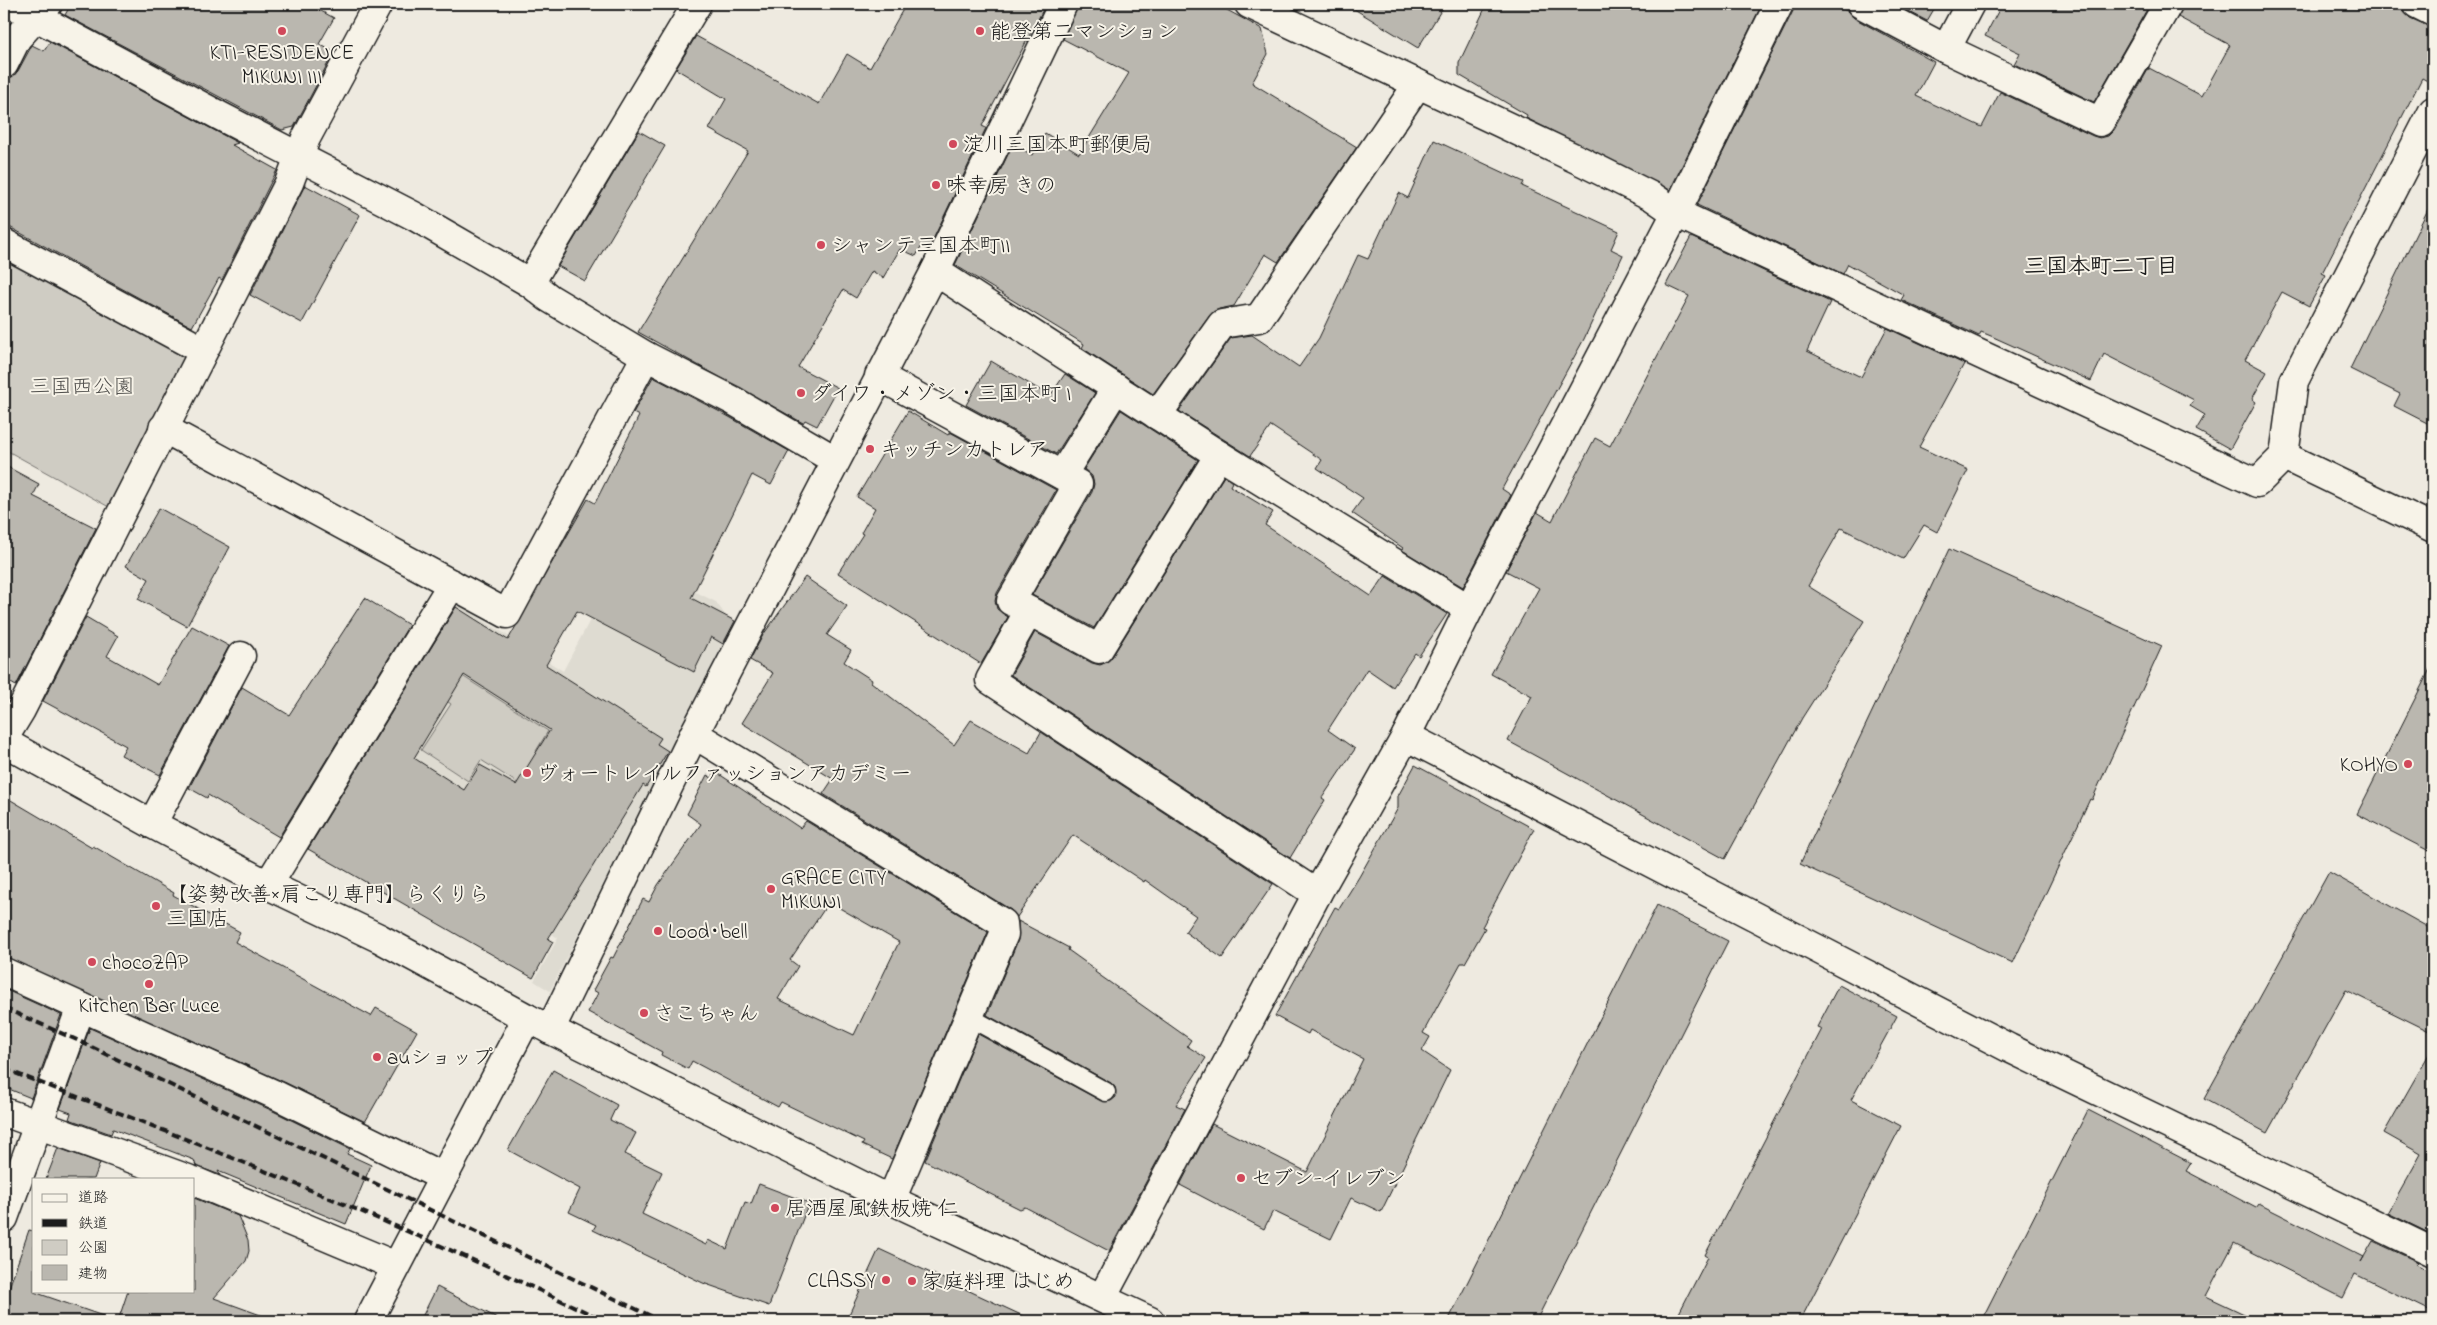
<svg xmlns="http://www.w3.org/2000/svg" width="2437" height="1325" viewBox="0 0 2437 1325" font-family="'Indie Flower','Klee One',sans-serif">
<rect width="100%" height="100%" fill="#eeeae0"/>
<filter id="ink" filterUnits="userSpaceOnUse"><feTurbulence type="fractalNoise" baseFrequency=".02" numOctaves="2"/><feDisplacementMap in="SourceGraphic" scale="10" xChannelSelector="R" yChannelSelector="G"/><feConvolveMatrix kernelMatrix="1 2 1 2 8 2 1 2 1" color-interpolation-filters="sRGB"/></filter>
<g filter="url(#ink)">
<path fill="#dedbd1" d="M624,556L716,602L733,626L550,991L534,981L558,938L468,880L380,798L410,749L375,727L453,601L563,671Z"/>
<g fill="#cfccc3" stroke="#767470">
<path d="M4,253L188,354L109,507L4,449Z"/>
<path d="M453,670L548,731L536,751L547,758L527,789L481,760L468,781L421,750L451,704L437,694Z"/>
</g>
<g fill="#bab7af" stroke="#1c1c1c" fill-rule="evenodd">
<path d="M71,4H308L334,18L319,44L334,52L294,127L282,130L65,15Z"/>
<path d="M906,4H1046L982,126L986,128L928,250L922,246L916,256L900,249L883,278L872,271L856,298L843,290L798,367L838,388L817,426L805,420L803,423L638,332L748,151L709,129L726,99L676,69L696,36L819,104L847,54L870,68Z"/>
<path d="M1078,4H1216L1262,29L1268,54L1252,83L1357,147L1278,262L1265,254L1234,306L1219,309L1210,315L1153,394L1082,348L1084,344L955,265L1013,144L1032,155L1045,133L1079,154L1129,73L1063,39Z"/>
<path d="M1346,4H1445L1418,48Z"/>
<path d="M1487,4H1762L1670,190L1526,118L1527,115L1459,75V63Z"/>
<path d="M1794,4H1833L1847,11L1854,18L1934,62L1916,96L1982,127L2000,92L2093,136L2100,138L2108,136L2114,130L2149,68L2202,96L2230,45L2178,17L2184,4H2402L2404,12L2410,18L2433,28V84L2422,78L2322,273L2326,275L2309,306L2282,292L2245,360L2267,372L2252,399L2256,402L2230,449L2196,430L2205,415L2190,406L2194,400L2104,354L2091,381L1991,336L1981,332L1979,336L1901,300L1904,295L1848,264L1843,274L1697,205L1793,11Z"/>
<path d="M1901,4H1937L1927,21L1900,7Z"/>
<path d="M2002,4H2150L2094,102L2014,64L2020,53L1985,36Z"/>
<path d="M50,42L238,143L232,145L277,170L222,280L219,278L192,327L4,224V79L12,77L18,71L32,45L44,51Z"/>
<path d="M639,131L665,146L585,281L558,266Z"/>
<path d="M1434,140L1524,182L1522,186L1619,231L1611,249L1623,255L1584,339L1502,489L1511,495L1463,587L1402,550L1403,548L1352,513L1363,498L1317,468L1322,460L1271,426L1250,456L1179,411L1231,338L1252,335L1299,367L1319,338L1358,255L1368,259L1399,193L1408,198Z"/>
<path d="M305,185L360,215L302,323L250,295Z"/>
<path d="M2433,199V426L2394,406L2400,394L2350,369Z"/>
<path d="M1691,237L1830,302L1807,351L1861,377L1887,328L1964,364L1919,447L1968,470L1937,532L1924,525L1903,559L1841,528L1808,586L1864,621L1802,718L1725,859L1508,741L1532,696L1491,674L1539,588L1506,571L1537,512L1552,521L1595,438L1610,446L1689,296L1666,285Z"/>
<path d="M991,361L1050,396L1065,374L1095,393L1056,454L966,405Z"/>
<path d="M653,377L724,414L789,451L771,485L752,475L691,598L735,621L723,644L711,637L694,672L577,611L546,665L661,738L657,744L668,751L646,787L643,785L548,939L553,942L533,978L308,849L456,607L508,640L588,499L595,503L639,416L633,413ZM464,675L550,730L516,785L480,765L464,790L414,758Z"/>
<path d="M1121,410L1198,460L1094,628L1032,595L1092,492L1094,484L1092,476L1084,469Z"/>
<path d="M908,411L948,435L950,432L1056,490L997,593L995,601L997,609L1008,617L981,664L838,573L863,534L861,533L875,508L857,497Z"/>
<path d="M4,465L39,484L33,496L96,528L16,686L4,679Z"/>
<path d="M1224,476L1232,482L1230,486L1273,512L1265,525L1371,596L1385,576L1447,614L1419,656L1415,653L1393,687L1367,669L1328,730L1355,749L1322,798L1325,800L1290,858L1011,675L1035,632L1092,663L1100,665L1107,662L1112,657Z"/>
<path d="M159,508L230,547L187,626L138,599L149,579L126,566Z"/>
<path d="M1949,549L2162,646L2092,800L2090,799L2013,963L1800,864Z"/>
<path d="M805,577L847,606L827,635L851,650L844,662L872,680L871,682L954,745L971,720L1029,753L1041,732L1273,884L1222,958L1185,932L1196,916L1145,880L1144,882L1073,835L1017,917L1011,910L823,794L833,779L742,723L773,673L750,660L763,635Z"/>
<path d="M365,598L409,625L279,837L208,795L207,798L189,788L242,687L289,715Z"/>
<path d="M86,617L118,636L107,656L158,685L192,626L229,646L160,775L121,755L126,746L43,701Z"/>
<path d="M2433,663V853L2357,814Z"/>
<path d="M1415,765L1534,829L1482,927L1485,928L1465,963H1461L1423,1033L1430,1037L1422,1051L1450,1070L1381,1212L1351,1198L1331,1239L1273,1211L1264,1229L1180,1185L1212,1124L1307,1172L1363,1059L1310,1030L1308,1034L1275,1016L1335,907L1339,909L1359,877L1398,808V796Z"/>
<path d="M716,772L800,828L806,821L988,932L892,1159L862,1145L864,1142L781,1102L778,1107L692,1061L688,1069L661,1055L662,1052L588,1012L598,993L593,990L611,957L613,958L643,899L649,902L658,885L701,824L687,814L707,775L712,778ZM829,902L899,942L854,1035L778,999L798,966L790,960Z"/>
<path d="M4,796L92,848L93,846L174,893L173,895L240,932L235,942L371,1016L376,1008L417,1031L365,1122L284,1082L4,957Z"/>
<path d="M2329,872L2433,930V1033L2346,990L2267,1133L2204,1099Z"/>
<path d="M1657,905L1728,941L1536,1321H1448Z"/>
<path d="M1018,921L1069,948L1068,950L1096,970L1095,972L1191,1040L1187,1046L1206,1058L1176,1105L1185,1109L1109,1251L1025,1207L1020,1209L925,1161L978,1034L1101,1101H1111L1116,1097L1115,1087L1111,1083L987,1015L1018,940Z"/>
<path d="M1839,985L1897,1016L1851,1100L1901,1126L1800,1321H1675L1708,1257L1705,1255L1822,1029L1817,1027Z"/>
<path d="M4,989L61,1015L31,1098L4,1087Z"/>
<path d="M90,1028L271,1110L350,1149L347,1154L371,1165L346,1224L218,1171L220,1175L196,1166L194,1160L113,1129L111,1134L69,1119L71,1113L60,1109Z"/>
<path d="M2433,1047V1235L2388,1213L2421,1154L2384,1133Z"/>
<path d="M553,1070L617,1105L610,1120L636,1133L625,1154L662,1172L642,1214L706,1245L708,1240L727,1249L745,1202L751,1204L759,1184L809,1203L769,1306L703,1283L593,1230L596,1225L569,1212L580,1189L508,1150Z"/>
<path d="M2088,1110L2191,1163L2186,1171L2256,1208L2259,1204L2364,1257L2361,1262L2373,1241L2418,1262L2416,1264L2433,1273V1312L2355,1274L2343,1298L2234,1243L2206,1296L2259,1321H1981Z"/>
<path d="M58,1148L100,1163L94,1179H46Z"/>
<path d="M194,1198L238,1216L248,1240L249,1251L246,1261L214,1298L266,1317V1321H118L128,1291H194Z"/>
<path d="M29,1230L34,1231V1292L103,1316L102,1321H4V1302Z"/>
<path d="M879,1249L1034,1321H846Z"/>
<path d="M437,1287L503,1321H420Z"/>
</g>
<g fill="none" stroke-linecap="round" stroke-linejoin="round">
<defs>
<path id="service" d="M969,1017L1106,1092"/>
<g id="minor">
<path d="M12,4L220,116L414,216L530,283L549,298L646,356L732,400L835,460"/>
<path d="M1249,4L1583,162L1653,197L1676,213L2257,483L2284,456L2294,381L2433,111"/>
<path d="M1861,4L1946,49L2100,122L2168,4"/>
<path d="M2417,4L2433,12"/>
<path d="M1946,49L1970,4"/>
<path d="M4,64L17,38L48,4"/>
<path d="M4,243L202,350"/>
<path d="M935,271L1219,455L1469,609"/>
<path d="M530,283L697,4"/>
<path d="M879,376L1078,484L1011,601L1099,649L1219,455"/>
<path d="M1157,415L1222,324L1259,318L1418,84"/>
<path d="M163,428L507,614L646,356"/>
<path d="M1062,475L1116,388"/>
<path d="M1029,611L990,680L1317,894"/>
<path d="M694,734L1003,923L1004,934L891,1200"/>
<path d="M1406,736L2009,1048L2433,1252"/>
<path d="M4,738L21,710L289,183L306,138L378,4"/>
<path d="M152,824L241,656"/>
<path d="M268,885L452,584"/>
<path d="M4,972L278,1096L443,1177"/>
<path d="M550,1030L694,734L935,271L1063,4"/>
<path d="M4,1112L188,1179"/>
<path d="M194,1181L396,1266"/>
<path d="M4,1218L81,1007"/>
<path d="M1102,1298L1317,894L1406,736L1469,609L1676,213L1779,4"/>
</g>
<g id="tertiary">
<path d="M2284,456L2433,528"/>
<path d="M4,742L152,824L268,885L379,938L527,1018L891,1200L1150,1321"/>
<path d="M368,1321L527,1018"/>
</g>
</defs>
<use href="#service" stroke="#1c1c1c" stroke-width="21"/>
<use href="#minor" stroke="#1c1c1c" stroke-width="31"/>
<use href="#tertiary" stroke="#1c1c1c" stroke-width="31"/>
<use href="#service" stroke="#f7f3e8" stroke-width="18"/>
<use href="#minor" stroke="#f7f3e8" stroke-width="28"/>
<use href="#tertiary" stroke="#f7f3e8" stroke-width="28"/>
<g stroke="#1c1c1c" stroke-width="4" stroke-dasharray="8 4" stroke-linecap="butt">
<path d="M4,1008L77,1040L661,1321"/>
<path d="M4,1069C207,1145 409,1228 605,1321"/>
</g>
</g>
</g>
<g fill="#d1495b" stroke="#f7f3e8" stroke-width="2">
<circle cx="282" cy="31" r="5"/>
<circle cx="980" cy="31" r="5"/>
<circle cx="953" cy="144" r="5"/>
<circle cx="936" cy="185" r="5"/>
<circle cx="821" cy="245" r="5"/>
<circle cx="801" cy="393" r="5"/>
<circle cx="870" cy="449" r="5"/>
<circle cx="2408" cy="764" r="5"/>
<circle cx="527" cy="773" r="5"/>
<circle cx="771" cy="889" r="5"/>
<circle cx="156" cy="906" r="5"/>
<circle cx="658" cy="931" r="5"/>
<circle cx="92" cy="962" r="5"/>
<circle cx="149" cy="984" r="5"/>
<circle cx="644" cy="1013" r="5"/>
<circle cx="377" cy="1057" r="5"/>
<circle cx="1241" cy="1178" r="5"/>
<circle cx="775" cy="1208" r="5"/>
<circle cx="886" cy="1280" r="5"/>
<circle cx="912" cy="1281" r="5"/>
</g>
<g text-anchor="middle" stroke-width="4" stroke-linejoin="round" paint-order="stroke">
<g font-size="21" fill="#1c1c1c" stroke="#f7f3e8" text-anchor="start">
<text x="990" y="38">能登第二マンション</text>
<text x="282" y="59" text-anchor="middle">KTI-RESIDENCE<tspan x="282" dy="24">MIKUNI III</tspan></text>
<text x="963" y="151">淀川三国本町郵便局</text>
<text x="946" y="192">味幸房 きの</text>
<text x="831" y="252">シャンテ三国本町II</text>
<text x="811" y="400">ダイワ・メゾン・三国本町 I</text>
<text x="880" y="456">キッチンカトレア</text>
<text x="2398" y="771" text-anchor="end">KOHYO</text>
<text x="537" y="780">ヴォートレイルファッションアカデミー</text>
<text x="781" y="884">GRACE CITY<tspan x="781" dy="24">MIKUNI</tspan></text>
<text x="166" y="901">【姿勢改善×肩こり専門】らくりら<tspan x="166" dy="24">三国店</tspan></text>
<text x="668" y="938">Lood･bell</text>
<text x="102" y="969">chocoZAP</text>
<text x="149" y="1012" text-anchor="middle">Kitchen Bar Luce</text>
<text x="654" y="1020">さこちゃん</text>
<text x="387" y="1064">auショップ</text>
<text x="1251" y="1185">セブン-イレブン</text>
<text x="785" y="1215">居酒屋風鉄板焼 仁</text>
<text x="876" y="1287" text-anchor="end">CLASSY</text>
<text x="922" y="1288">家庭料理 はじめ</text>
</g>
<g font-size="21" fill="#52514e" stroke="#f7f3e8">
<text x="82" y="393">三国西公園</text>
</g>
<g font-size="22" font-weight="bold" fill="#1c1c1c" stroke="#f7f3e8">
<text x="2101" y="273">三国本町二丁目</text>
</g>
</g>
<rect width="2437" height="1325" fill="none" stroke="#f7f3e8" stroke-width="20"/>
<rect x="10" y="10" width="2417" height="1305" fill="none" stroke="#1c1c1c" stroke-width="2" filter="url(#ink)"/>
<rect x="32" y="1178" width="162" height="115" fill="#f7f3e8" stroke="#9f9d96"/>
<rect x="42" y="1194" width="25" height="8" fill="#f7f3e8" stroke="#9f9d96"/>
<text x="78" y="1202" font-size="15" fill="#1c1c1c">道路</text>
<rect x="42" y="1219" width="25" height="8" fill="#1c1c1c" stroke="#9f9d96"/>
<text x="78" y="1228" font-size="15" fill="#1c1c1c">鉄道</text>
<rect x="42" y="1240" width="25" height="15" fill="#cfccc3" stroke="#9f9d96"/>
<text x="78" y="1252" font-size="15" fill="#1c1c1c">公園</text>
<rect x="42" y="1265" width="25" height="15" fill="#bab7af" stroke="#9f9d96"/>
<text x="78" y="1278" font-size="15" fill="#1c1c1c">建物</text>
</svg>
